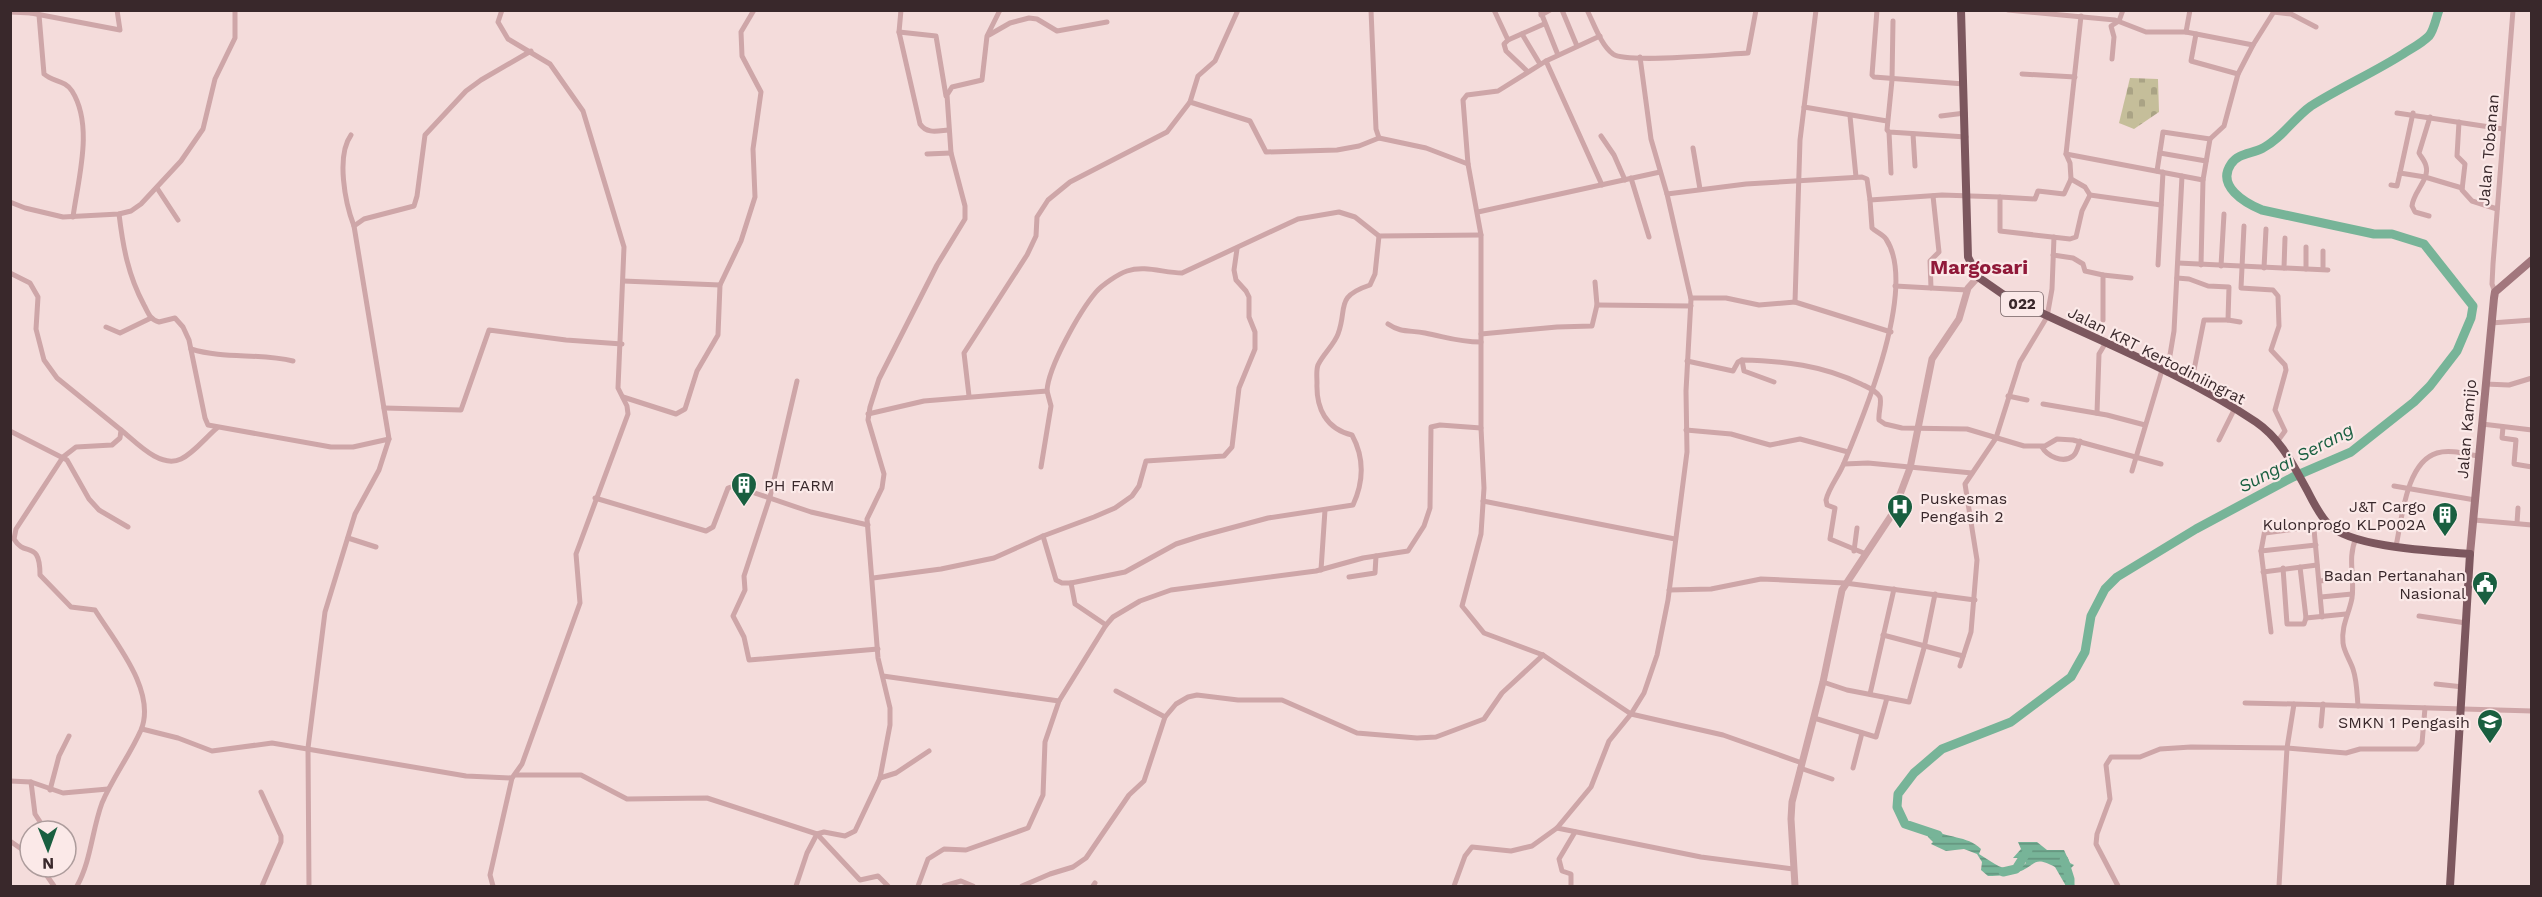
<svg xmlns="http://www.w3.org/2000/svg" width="2542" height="897" viewBox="0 0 2542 897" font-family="'Work Sans',sans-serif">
<defs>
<pattern id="cemetery-stones" width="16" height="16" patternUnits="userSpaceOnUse" patternTransform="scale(1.5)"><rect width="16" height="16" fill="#c5be9a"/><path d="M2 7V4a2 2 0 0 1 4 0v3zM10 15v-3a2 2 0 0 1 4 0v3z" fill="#aaa385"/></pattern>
<pattern id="water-rules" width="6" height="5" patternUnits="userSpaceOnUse" patternTransform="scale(1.5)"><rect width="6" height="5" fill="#77b498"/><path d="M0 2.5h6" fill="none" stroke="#63927c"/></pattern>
</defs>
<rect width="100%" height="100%" fill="#f4dcdb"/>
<path fill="url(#cemetery-stones)" d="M2130,78L2158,79L2159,112L2134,129L2119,123Z"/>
<path fill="url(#water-rules)" d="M1930,828C1947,839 1967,835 1981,849L1979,854C1994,863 2010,878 2026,863L2024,858H2013L2021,849L2018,842H2037L2047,850H2064L2070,863L2074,865L2067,872L2075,886H2066L2055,867C2034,856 2037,864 2021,871C2011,875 1999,876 1988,876L1981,870L1982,862L1977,854L1964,849L1946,851L1931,844L1933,842L1928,837L1927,829L1930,831Z"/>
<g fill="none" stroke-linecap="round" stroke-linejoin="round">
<g stroke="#77b498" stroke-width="9">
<path d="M1938,835L1905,824L1897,807L1898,794L1914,773L1942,749L2011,722L2071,677L2085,652L2091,616L2105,589L2117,577L2196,529L2293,477L2351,452L2414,402L2430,386L2457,351L2471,318L2473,306L2424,244L2392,234H2374L2262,210C2245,203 2216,186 2231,164C2238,153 2252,154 2263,148C2281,139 2294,118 2311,106C2341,87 2373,73 2403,54C2412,48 2421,44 2429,36C2434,30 2436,18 2439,10"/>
<path d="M2064,860L2070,879V886"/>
<path d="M2003,872L2016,869L2028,850"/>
</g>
<g stroke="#cea6a8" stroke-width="5">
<path d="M32,10L31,13L120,30L117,10"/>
<path d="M901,10L899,32L920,124C927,134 937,131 948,130"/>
<path d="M1371,10L1376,129L1379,138"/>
<path d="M1494,10L1508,40"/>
<path d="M1540,10L1558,55"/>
<path d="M1562,10L1577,46"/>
<path d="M1587,10C1594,24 1601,45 1613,54C1627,64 1726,54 1748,53L1756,10"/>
<path d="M1877,10L1872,75L1874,77L1964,84"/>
<path d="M2008,10L2115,20L2146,32H2186L2253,45L2275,10"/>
<path d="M10,12L31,13"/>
<path d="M2273,12L2291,14L2316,27"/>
<path d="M39,15L44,74C53,82 65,80 72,91C94,126 78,179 73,217"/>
<path d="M1541,15L1550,10"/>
<path d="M2081,16L2066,154L2070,163L2071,179L2085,187L2090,195"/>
<path d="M1893,21L1892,80L1887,130L1889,132L1966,137"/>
<path d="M899,32L936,36L946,96"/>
<path d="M2186,32L2190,10"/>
<path d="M1522,34L1540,64"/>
<path d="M2196,34L2191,61L2238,74"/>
<path d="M989,35L1010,23L1029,18L1037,19L1057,31L1107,22"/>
<path d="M1600,36L1546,61L1498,91L1467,95L1463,100L1468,164L1481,235V428L1484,488L1481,534L1462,606L1484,633L1543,655L1631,714L1723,735L1802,763"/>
<path d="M1640,57L1651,139L1667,194L1691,299L1686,391L1687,452L1668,600L1657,655L1644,693L1631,714L1609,741L1591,787L1557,828L1701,857L1793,869"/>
<path d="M2112,59L2114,37L2111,26L2119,21L2123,10"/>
<path d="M1546,61L1602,185"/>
<path d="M1527,71L1506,51L1504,44L1508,40L1544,24"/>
<path d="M2022,74L2075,77"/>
<path d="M1190,102L1250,121L1266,152L1337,150L1359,146L1379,138L1426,148L1468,164"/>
<path d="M1804,107L1887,121"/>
<path d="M2397,113L2503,129"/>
<path d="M1850,116L1856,177"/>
<path d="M1941,116L1965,113"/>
<path d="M2459,122L2457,156L2465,164L2462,190L2472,201L2497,209"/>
<path d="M1889,132L1891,173"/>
<path d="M1913,134L1915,166"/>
<path d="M351,135C336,156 345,203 354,226L389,439"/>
<path d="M1601,136L1614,155L1625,180"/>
<path d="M2210,139L2224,126L2238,74L2253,45"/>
<path d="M1693,148L1700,189"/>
<path d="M2160,153L2206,161"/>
<path d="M927,154L951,153"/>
<path d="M2066,154L2203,180"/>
<path d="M2157,171L2163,132L2210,139L2203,180L2201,265"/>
<path d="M2400,173L2413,113"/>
<path d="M1631,178L1649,237"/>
<path d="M2391,185L2397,186L2400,173L2425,177L2462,188"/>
<path d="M157,188L178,220"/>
<path d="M1667,194L1746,184L1862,177L1867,179L1870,200L1942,195L2000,197V231L2070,239L2076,237L2082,211L2090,195L2161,205"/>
<path d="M2000,197L2035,199L2038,191L2064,194L2071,179"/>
<path d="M10,202L25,208L63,217L119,214L131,211L141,204L181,161L203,129L215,79L235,38V10"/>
<path d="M1478,212L1660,172"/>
<path d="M119,214C123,247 128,275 144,305C148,312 150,320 159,322L175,318L183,327L189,340L205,418L208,425L331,447H353L389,439L379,470L355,514L325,612L308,748L309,886"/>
<path d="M2429,216L2415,212L2412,206C2413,192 2430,179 2426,166C2425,161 2421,157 2419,153L2430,117"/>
<path d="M354,226L364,219L414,206L417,196L425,135L466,91L481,80L531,51"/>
<path d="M2244,226L2241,288L2273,290L2278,296L2279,326L2271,350L2285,365L2286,370L2275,410L2285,431L2277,442"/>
<path d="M2053,255L2073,258L2083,264L2085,271L2103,275V320"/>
<path d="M2178,263L2328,270"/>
<path d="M2158,265L2163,172"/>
<path d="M2221,266L2224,214"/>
<path d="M2264,268L2266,229"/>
<path d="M2284,268L2285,238"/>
<path d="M2306,269V247"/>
<path d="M2323,269V251"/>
<path d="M10,273L30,283L38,297L36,329L44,360L57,378L121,430L120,438L112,445L76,447L63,457L16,529L14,539C25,558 40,539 40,575L71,607L95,610C115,642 157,691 141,730C130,755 113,777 102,803C92,830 91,861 77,886"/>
<path d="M2103,275L2131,278"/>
<path d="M2177,278L2189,279L2208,286L2229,287L2228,320H2204L2191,385"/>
<path d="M623,281L720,285"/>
<path d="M1895,286L1967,290"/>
<path d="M1931,288L1930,261L1939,252L1933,196"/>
<path d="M2495,292L2492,284L2493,264L2513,10"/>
<path d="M1691,298H1726L1759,305L1795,302L1891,332"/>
<path d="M1795,302L1800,140L1816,10"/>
<path d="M1597,305L1691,306"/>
<path d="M2228,320L2240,322"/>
<path d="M2491,323L2532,320"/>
<path d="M1388,324C1401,333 1410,330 1425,333C1446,337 1458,342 1481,342"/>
<path d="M106,327L120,333L151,318"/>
<path d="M1481,334L1557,327L1592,326L1597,305L1595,282"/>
<path d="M191,349C224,359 259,353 293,361"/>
<path d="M1742,360L1744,371L1774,382"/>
<path d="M1687,361L1733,371L1738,362L1742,360C1784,361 1822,365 1861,384C1867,387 1876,390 1880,397C1882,404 1878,413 1879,420L1885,424L1902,428L1967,429L2024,446H2045L2057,439L2073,440L2161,464"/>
<path d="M2167,373L2174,331L2182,176"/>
<path d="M797,381L770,497L744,576L745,590L733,616L744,637L749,660L878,649"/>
<path d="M2485,384L2509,385L2532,378"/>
<path d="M969,396L964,353L1027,255L1036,236L1037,217L1048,200L1070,182L1167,132L1190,102L1198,76L1215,61L1238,10"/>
<path d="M2008,396L2027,400"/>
<path d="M623,397L676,414L685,409L697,371L718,335L720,285L741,241L755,197L753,149L761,92L742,56L741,32L754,10"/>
<path d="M2043,404L2107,415L2145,425"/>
<path d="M384,408L461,410L489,330L566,340L622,344"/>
<path d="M2097,413L2099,354L2105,344"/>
<path d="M868,414L924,401L1047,391C1048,367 1080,311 1096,292C1102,285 1118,274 1127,271C1145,265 1164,273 1182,273L1298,219L1339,212L1355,217L1379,236L1481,235"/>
<path d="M2482,424L2532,430"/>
<path d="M2503,427L2502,438L2516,440L2514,464L2532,467"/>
<path d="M121,430C136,442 160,469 181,459C194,453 206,437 217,428"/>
<path d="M1686,430L1731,434L1770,445L1800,439L1848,452"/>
<path d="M10,431L67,460L89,499L99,510L128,527"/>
<path d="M2219,440L2234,410"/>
<path d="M2042,447C2047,456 2063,464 2073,456C2077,453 2078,446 2080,441"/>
<path d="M1844,464L1868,463L1972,473"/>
<path d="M1041,467L1051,406L1047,391"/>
<path d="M2132,471L2162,370"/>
<path d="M2394,486L2475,500"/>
<path d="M595,498L706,531L713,527L728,488L734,486L811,512L868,525"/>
<path d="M1483,501L1675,539"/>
<path d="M2474,520L2532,525"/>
<path d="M2517,523L2518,508"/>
<path d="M2266,524L2261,551L2271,632"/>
<path d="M2265,533L2310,527L2314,529L2322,617"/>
<path d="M1043,536L1056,580L1062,583H1071L1125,572L1176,544L1201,536L1268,518L1353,505C1364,481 1364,457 1352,435C1326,429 1316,408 1317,383C1317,377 1316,370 1318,365C1323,354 1334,345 1338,334C1348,308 1334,297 1370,285L1375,274L1379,236"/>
<path d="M348,538L376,547"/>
<path d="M2356,538C2347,559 2355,576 2352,598C2349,614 2341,626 2343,643C2344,652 2350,660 2353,669C2357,681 2357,694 2358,706"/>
<path d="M2396,546C2402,519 2406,462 2437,453C2450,449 2466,454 2478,456"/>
<path d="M1854,551L1857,528"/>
<path d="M2261,551L2316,545"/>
<path d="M1866,554L1830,539L1835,508L1827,505L1826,500C1829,487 1839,476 1844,463C1864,415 1918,287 1886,239C1883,234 1876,232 1872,228L1870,200"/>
<path d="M2283,568L2287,624H2304L2306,618L2300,567"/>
<path d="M1321,570L1325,510"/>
<path d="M2263,572L2317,565"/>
<path d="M1349,577L1375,573L1376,556"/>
<path d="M873,578L941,569L994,558L1043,536L1094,517L1115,508L1132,496L1139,486L1146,461L1224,456L1232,447L1239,388L1255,349V332L1249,317V297L1246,291L1236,280L1234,270L1237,249"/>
<path d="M2320,581L2353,577"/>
<path d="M1071,583L1075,604L1106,625"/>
<path d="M1669,590L1711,589L1761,579L1783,580L1845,583L1975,600"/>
<path d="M2321,597L2352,594"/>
<path d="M2419,616L2466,623"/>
<path d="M2306,618L2346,614"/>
<path d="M1883,635L1963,656"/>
<path d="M1960,666L1971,632L1977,560L1965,484L1996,438L2020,362L2047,317L2052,289L2054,237"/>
<path d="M883,676L1059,701"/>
<path d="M1823,682L1847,690L1909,702L1924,648L1935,594"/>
<path d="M2436,684L2463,687"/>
<path d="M1116,691L1165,717"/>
<path d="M1870,694L1894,589"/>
<path d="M2245,703L2294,704"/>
<path d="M1814,718L1876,737L1887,698"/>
<path d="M2321,726L2323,704"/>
<path d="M142,729L178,738L212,751L272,743L466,776L512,778L522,764L580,603L576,554L628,414L627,406L618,388L624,247L583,111L550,64L508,39L498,22L502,10"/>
<path d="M1800,768L1832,779"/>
<path d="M1853,768L1862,733"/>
<path d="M516,775H581L627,799L707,798L817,834L860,880L878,876L888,886"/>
<path d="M880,778L896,773L929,751"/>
<path d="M10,781L31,782L63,793L108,789"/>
<path d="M31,782L35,814L46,831"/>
<path d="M50,790L59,756L69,736"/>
<path d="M261,792L281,836V842L262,886"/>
<path d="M10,841L30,855"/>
<path d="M41,867L54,886"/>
<path d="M493,886L490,875L512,778"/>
<path d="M796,886L807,853L817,834L824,832L845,836L855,831L880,778L890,725V708L878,658L867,519L882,488L884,474L868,420L870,407L879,379L937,265L965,219V206L951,153L947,95L952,87L982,80L987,36L1000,10"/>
<path d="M918,886L928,859L944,849L966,850L1028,828L1043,795L1045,742L1059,701L1106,625L1113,617L1140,601L1171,590L1316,571L1363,558L1408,551L1424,526L1430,508L1431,427L1440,425L1481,428"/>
<path d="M944,886L961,881L973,886"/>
<path d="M1022,886L1050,874L1073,867L1086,858L1129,795L1144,781L1165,717L1176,704L1188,697L1197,695L1238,700H1282L1357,733L1417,738L1436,737L1484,719L1502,693L1543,655"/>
<path d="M1093,886L1095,883"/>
<path d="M1454,886L1465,856L1472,847L1511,851L1532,846L1557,828"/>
<path d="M1571,886V874L1562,871L1559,859L1575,832"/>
<path d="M2118,886L2096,844L2097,834L2110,799L2106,765L2111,757H2140L2160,749L2191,747L2287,748L2294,704L2532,711"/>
<path d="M2279,886L2287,748L2346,753L2360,749H2417L2422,743L2425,708"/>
</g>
<path stroke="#cea6a8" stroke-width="7" d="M1795,886L1791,819L1792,802L1823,682L1842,590L1893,513L1910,468L1932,359L1959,319L1968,288L1978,277"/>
<path stroke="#a2777d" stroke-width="8" d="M2470,554L2494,298L2495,292L2532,260"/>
<path stroke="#7c575e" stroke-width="8" d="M1961,10L1968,257L1978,277L2004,295C2086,336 2180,371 2256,422C2281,439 2293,465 2307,490C2313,502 2320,516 2329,525C2353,548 2436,551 2470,554L2450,886"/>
</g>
<defs>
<symbol id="building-pin" viewBox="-11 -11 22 30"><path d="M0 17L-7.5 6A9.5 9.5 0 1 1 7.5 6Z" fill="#195f40" stroke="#fbe9e8"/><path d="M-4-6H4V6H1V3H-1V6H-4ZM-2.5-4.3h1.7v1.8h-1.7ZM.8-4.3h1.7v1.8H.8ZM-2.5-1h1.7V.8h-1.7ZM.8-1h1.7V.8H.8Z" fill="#fff"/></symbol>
<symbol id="hospital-pin" viewBox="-11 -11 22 30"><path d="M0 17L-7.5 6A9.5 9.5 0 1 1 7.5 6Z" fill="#195f40" stroke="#fbe9e8"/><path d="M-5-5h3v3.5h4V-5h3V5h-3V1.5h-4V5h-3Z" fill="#fff"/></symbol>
<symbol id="civic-pin" viewBox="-11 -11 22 30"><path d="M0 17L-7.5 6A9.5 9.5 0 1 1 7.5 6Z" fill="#195f40" stroke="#fbe9e8"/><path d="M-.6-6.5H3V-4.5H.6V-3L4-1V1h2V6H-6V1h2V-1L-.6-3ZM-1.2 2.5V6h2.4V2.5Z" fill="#fff"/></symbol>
<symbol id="school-pin" viewBox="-11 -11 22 30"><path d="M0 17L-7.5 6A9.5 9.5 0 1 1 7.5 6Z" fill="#195f40" stroke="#fbe9e8"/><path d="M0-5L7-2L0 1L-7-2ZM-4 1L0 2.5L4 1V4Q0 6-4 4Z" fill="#fff"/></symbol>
</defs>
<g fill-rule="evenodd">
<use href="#building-pin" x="729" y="470" width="30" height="40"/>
<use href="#hospital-pin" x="1885" y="492" width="30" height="40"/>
<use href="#building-pin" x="2430" y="500" width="30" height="40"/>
<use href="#civic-pin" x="2470" y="569" width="30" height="40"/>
<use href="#school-pin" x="2475" y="707" width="30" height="40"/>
</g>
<g text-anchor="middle" stroke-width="4.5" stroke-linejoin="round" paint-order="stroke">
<rect fill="#fbe9e8" stroke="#736264" stroke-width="1.5" x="2001" y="292" width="42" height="24" rx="4.5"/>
<g font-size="15" font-weight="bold" fill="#39282b">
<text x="2022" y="309">022</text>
</g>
<g font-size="16" fill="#39282b" stroke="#fbe9e8">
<text transform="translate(2488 150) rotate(-85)" y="6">Jalan Tobanan</text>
<text transform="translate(2157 355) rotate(27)" y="6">Jalan KRT Kertodiniingrat</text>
<text transform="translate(2466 429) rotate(-85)" y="6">Jalan Kamijo</text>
</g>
<g font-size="16" fill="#39282b" stroke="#fbe9e8" text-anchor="end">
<text x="764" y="491" text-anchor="start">PH FARM</text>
<text x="1920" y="504" text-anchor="start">Puskesmas<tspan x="1920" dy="18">Pengasih 2</tspan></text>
<text x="2426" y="512">J&amp;T Cargo<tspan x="2426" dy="18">Kulonprogo KLP002A</tspan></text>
<text x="2466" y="581">Badan Pertanahan<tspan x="2466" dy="18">Nasional</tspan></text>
<text x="2470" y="728">SMKN 1 Pengasih</text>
</g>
<g font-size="18" font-style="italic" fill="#195f40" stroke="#fbe9e8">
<text transform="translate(2296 458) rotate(-28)" y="6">Sungai Serang</text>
</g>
<g font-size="20" font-weight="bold" fill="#901939" stroke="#fbe9e8">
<text x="1979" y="274">Margosari</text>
</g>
</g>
<rect width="2542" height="897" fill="none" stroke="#39282b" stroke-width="24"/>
<g transform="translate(48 849) rotate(179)"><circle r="28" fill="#fbe9e8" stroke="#ad9c9c" stroke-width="1.5"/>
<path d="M0-4.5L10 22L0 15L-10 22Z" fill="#195f40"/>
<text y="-9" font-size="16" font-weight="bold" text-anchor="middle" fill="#39282b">N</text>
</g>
</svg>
